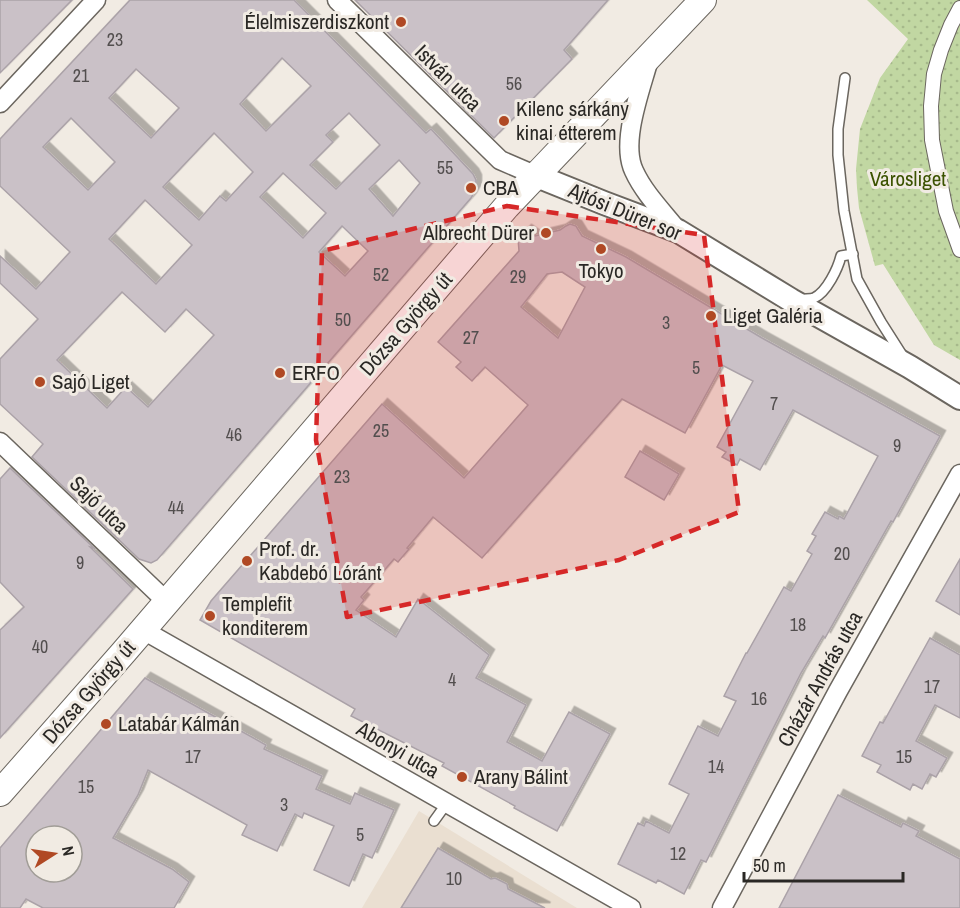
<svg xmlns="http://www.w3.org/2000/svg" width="960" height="908" viewBox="0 0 960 908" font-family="'Archivo Narrow',sans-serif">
<defs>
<pattern id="park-dots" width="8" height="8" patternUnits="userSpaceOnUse" patternTransform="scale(1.5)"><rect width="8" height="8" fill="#c1d7a2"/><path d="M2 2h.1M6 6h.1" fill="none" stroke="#a6b98b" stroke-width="1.8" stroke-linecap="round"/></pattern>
<filter id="shadow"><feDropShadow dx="5.5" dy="-5.5" stdDeviation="0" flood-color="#0004"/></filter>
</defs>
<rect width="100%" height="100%" fill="#f1ebe3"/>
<path fill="#eadfd1" d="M419,811L577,908H362Z"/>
<path fill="url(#park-dots)" d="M867,0H960V360L934,345L883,264L875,266L859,208L857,188L856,169L860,129L880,78L908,39Z"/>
<g fill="#cac1c7" stroke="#aba2a8" stroke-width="1.5" fill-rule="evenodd" filter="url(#shadow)">
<path d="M0,0H72L0,73Z"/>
<path d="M130,0H294L426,133L431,129L473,174L476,180V189L471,198L157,560L151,563L139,559L32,457L43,444L0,404V359L38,319L0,283V256L36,289L70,252L0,186V139ZM282,58L311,86L266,131L240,104ZM136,69L179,108L151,138L109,98ZM349,113L380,145L336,189L310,165L333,142L326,135ZM71,118L115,162L88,190L43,147ZM214,133L253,172L226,201L220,196L199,220L163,187ZM399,160L420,183L393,216L369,189ZM283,173L326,213L303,238L260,197ZM145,200L192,245L156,284L109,239ZM342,226L368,251L345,276L319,252ZM122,292L165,332L186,309L214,335L148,407L126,387L107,408L57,360Z"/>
<path d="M355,0H608L564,50L572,59L494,138Z"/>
<path d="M570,224L576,226L582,236L626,257L762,338L940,436L893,522L891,521L825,638L823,636L801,673L706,862L701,860L684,894L658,880L656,883L618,864L638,823L644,826L646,821L669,833L689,794L669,784L698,726L718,736L736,701L724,696L746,653H747L784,587L791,591L812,554L807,551L816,536L812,534L825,512L838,519L839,516L844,519L878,456L793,410L760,470L740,459L737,465L722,457L726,452L717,447L753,381L722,365L685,433L622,399L482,558L433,517L407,548L409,549L398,562L394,559L361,597L364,600L356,610L396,637L418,599L489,655L476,678L526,705L507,742L542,761L569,712L610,734L557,831L514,808L515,806L442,766L444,763L351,716L355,709L200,620L211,601L382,404L464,478L528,405L485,367L472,381L456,367L461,362L438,342L519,251L518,238L526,230L535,236L560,230L566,226ZM562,272L585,287L558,338L521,307L547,274Z"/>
<path d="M640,451L679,474L664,500L625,477Z"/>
<path d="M10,468L94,548L90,547L133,589L0,738V630L24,607L0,582V479Z"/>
<path d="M960,559V615L936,601Z"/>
<path d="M930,638L960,655V718L935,705L916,741L947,758L936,777L930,774L922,789L913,784L910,790L877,772L881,765L862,756L880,722L883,723Z"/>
<path d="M145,678L266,745L264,749L322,776L316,789L350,804L355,793L394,810L372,858L363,854L349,886L314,870L334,826L304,813L302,818L295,814L277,851L242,835L247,825L148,770L138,795L113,838L172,869L189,882L174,908H43L26,899L20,908H0V848ZM36,836H72V872H36Z"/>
<path d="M838,795L901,827L903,823L919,831L916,836L960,859V908H779Z"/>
<path d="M438,848L491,879L495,878L507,884L508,889L545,908H401Z"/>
</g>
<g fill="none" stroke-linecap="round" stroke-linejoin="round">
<defs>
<g id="service">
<path d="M845,78L838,129V155L844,211L857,279L881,322L902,355"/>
<path d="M799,300C804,299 810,299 814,298C827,292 838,268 841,256L853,254"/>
<path d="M434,821L447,803"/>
</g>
<path id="pedestrian" d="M960,8L951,25L941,50L934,74L931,106L932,140L946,211L960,250"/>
<g id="minor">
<path d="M337,0L500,160L537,176"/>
<path d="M649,59C641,89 620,142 634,171C644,193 663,212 678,231"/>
<path d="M0,103L96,0"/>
<path d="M0,442L167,602"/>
<path d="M143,630L631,908"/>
<path d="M722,908L838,691L960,474"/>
</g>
<path id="tertiary" d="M537,176L604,203L678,231L791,300L910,367L960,398"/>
<path id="secondary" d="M0,793L123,653L507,206L703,0"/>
</defs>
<use href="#service" stroke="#6b665f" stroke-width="12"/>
<use href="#pedestrian" stroke="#6b665f" stroke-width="16"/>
<use href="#minor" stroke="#6b665f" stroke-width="21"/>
<use href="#tertiary" stroke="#6b665f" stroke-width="26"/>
<use href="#secondary" stroke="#6b665f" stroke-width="28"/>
<use href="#service" stroke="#fff" stroke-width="9"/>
<use href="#pedestrian" stroke="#fff" stroke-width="14"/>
<use href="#minor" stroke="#fff" stroke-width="18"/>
<use href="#tertiary" stroke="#fff" stroke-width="22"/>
<use href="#secondary" stroke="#fff" stroke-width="26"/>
</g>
<path fill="#d62828" fill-opacity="0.2" stroke="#d62828" stroke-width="4.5" stroke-dasharray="12 8" stroke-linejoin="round" d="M507,206L704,235L739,512L619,560L347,617L316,440L322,251Z"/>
<g fill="#b04924" stroke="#f1ebe3" stroke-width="2">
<circle cx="401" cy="22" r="6"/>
<circle cx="504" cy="121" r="6"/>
<circle cx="471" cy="188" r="6"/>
<circle cx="546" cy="233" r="6"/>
<circle cx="601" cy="249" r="6"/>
<circle cx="711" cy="316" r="6"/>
<circle cx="280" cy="373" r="6"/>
<circle cx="40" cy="382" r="6"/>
<circle cx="247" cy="561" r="6"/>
<circle cx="210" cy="616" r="6"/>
<circle cx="106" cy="724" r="6"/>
<circle cx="462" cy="777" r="6"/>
</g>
<g text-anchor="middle" stroke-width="6" stroke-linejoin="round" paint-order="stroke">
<g font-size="18" fill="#524e4e">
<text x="115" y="46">23</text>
<text x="81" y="82">21</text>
<text x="514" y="90">56</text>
<text x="445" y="174">55</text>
<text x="381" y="281">52</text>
<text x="518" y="283">29</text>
<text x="343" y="326">50</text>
<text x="666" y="329">3</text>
<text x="471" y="344">27</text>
<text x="696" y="374">5</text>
<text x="774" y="410">7</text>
<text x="381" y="437">25</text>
<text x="234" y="441">46</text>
<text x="897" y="452">9</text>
<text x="342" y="483">23</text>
<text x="176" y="514">44</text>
<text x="842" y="560">20</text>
<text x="80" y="569">9</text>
<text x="798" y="631">18</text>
<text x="40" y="653">40</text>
<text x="452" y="686">4</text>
<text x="932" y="693">17</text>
<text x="759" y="705">16</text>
<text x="193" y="763">17</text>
<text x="904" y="763">15</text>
<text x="716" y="773">14</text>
<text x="86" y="793">15</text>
<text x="284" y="811">3</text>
<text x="360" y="841">5</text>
<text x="678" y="860">12</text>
<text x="454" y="885">10</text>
</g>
<g font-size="21" fill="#2a2825" stroke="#f1ebe3" text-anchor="start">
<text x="389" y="29" text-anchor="end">Élelmiszerdiszkont</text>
<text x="516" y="116">Kilenc sárkány<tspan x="516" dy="24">kinai étterem</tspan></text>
<text x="483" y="195">CBA</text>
<text x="534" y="240" text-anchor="end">Albrecht Dürer</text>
<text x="601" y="278" text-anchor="middle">Tokyo</text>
<text x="723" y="323">Liget Galéria</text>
<text x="292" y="380">ERFO</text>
<text x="52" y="389">Sajó Liget</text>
<text x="259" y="556">Prof. dr.<tspan x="259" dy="24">Kabdebó Lóránt</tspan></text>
<text x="222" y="611">Templefit<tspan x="222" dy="24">konditerem</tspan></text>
<text x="118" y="731">Latabár Kálmán</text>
<text x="474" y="784">Arany Bálint</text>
</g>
<g font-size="21" fill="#2a2825" stroke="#f1ebe3">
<text transform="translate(448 78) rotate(45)" y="7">István utca</text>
<text transform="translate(625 212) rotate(22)" y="7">Ajtósi Dürer sor</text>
<text transform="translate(406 324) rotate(-49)" y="7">Dózsa György út</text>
<text transform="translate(99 505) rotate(44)" y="7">Sajó utca</text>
<text transform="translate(820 679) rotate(-61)" y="7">Cházár András utca</text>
<text transform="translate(89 692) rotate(-49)" y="7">Dózsa György út</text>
<text transform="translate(398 750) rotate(30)" y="7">Abonyi utca</text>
</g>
<g font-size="21" fill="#3b5201" stroke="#f1ebe3">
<text x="908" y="186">Városliget</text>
</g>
</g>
<g transform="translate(54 854) rotate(78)"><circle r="28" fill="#f1ebe3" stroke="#a19d97" stroke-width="1.5"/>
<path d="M0-4.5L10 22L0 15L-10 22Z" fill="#b04924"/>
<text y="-9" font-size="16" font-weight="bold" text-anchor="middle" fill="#2a2825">N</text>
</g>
<path d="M744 872v9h159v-9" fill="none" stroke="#2a2825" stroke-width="3"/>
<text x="753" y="872" font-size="18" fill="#2a2825" stroke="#f1ebe3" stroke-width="4.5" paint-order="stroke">50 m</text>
</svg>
